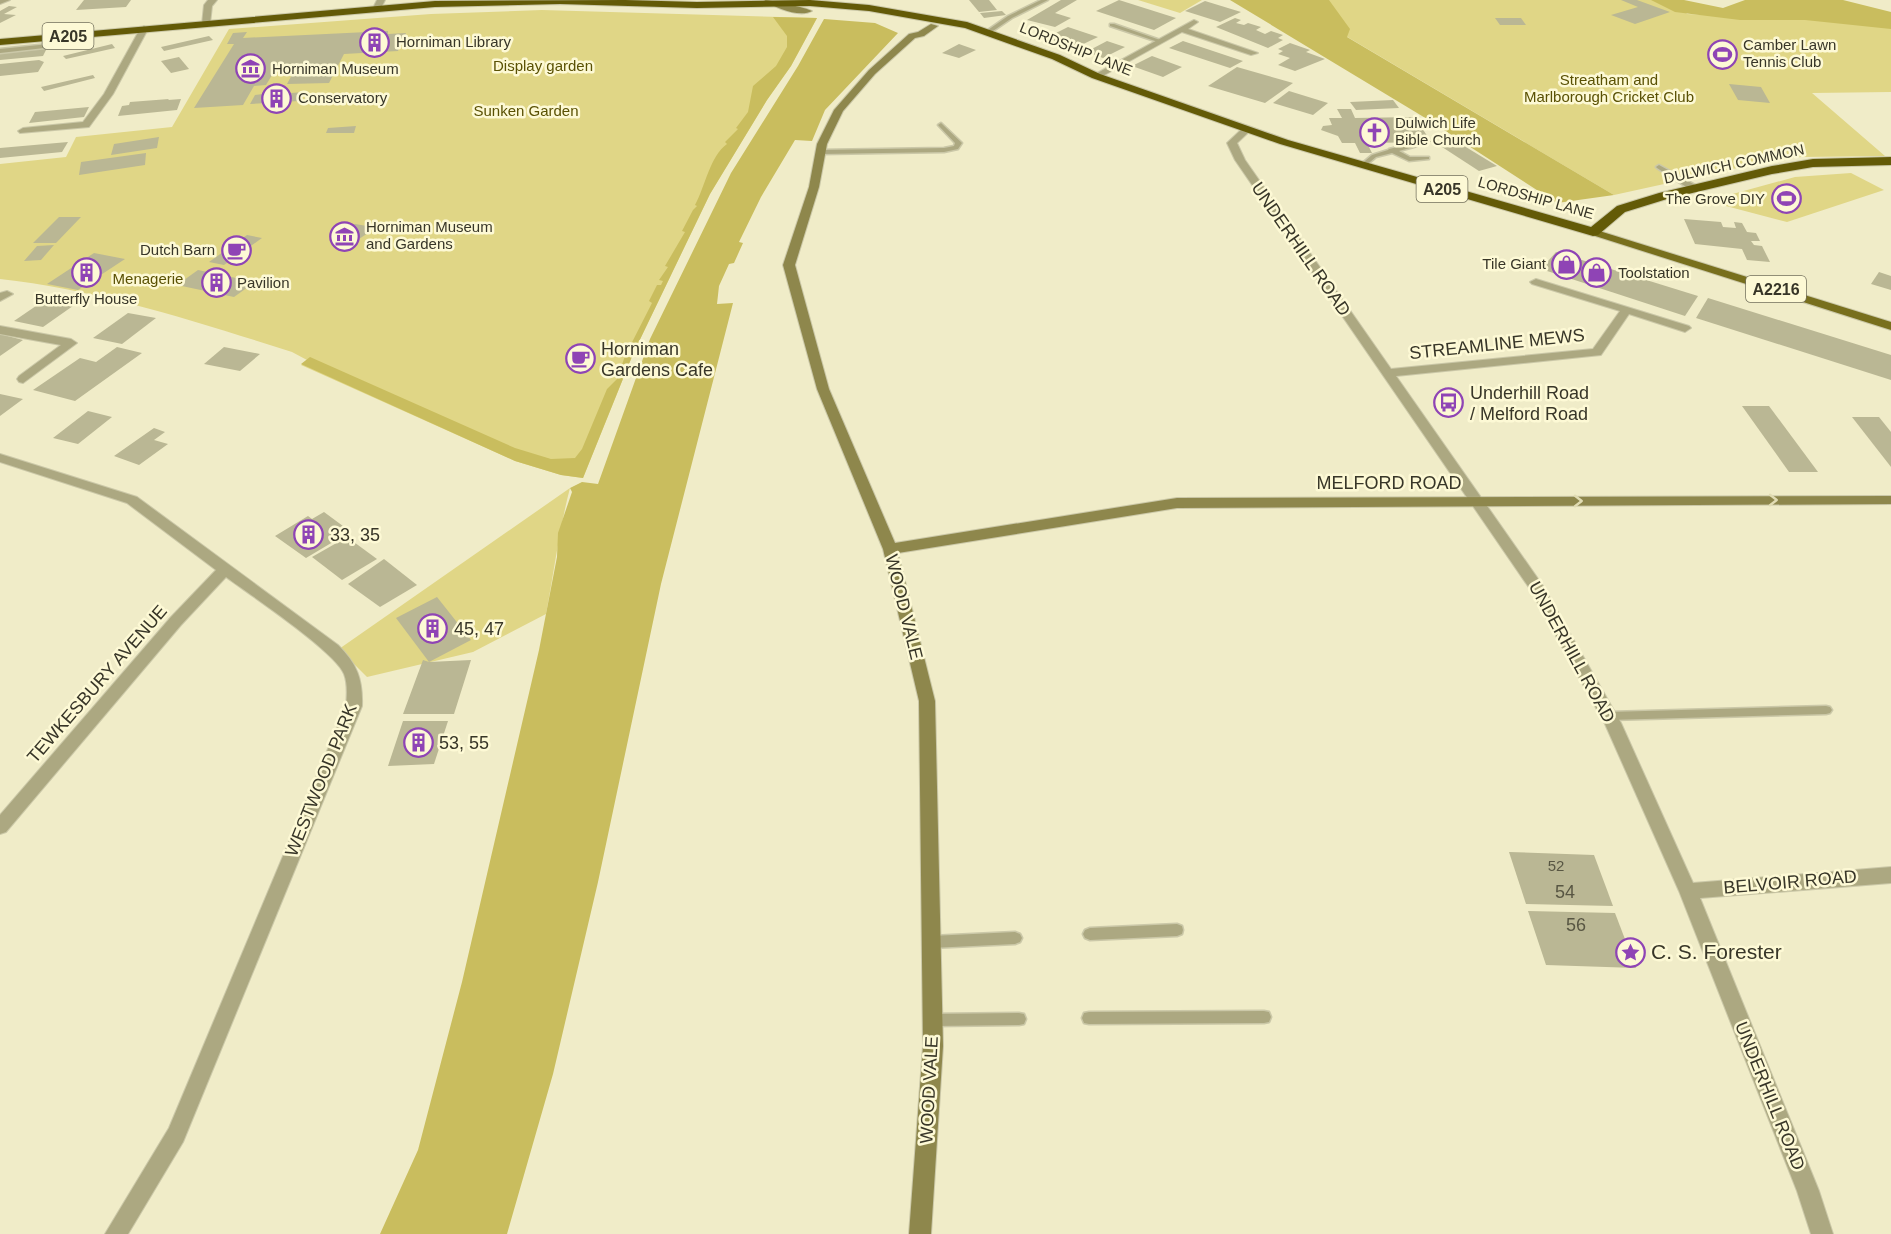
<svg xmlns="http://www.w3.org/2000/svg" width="1891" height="1234" viewBox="0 0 1891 1234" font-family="Arial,sans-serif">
<rect width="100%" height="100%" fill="#f0ecc8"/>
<g fill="#e0d686">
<path d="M1138,0H1202L1180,13Z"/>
<path d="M1285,0H1666L1683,8L1687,14L1727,16L1767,9L1891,28V92L1812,93L1885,156L1801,157L1769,161L1614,195Z"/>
<path d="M542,10L817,18L791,66L767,100L710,194L633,354L583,478L561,475L515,461L301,365L307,360L292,352C197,322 100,290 0,279V164L66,157L76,137L172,127L229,29L431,14Z"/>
<path d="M1851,173L1884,190L1787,222L1707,201L1795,177Z"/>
<path d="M570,488C559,530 554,572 546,614L473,652L367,677L339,649Z"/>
</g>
<g fill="#c9bd5e">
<path d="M1230,0H1329L1350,29L1347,37L1614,195L1557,203L1427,119Z"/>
<path d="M1651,0H1684L1723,8L1745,0H1843L1891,12V29L1805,20H1740L1675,12Z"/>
<path d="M773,17L817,18L791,66L767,100L710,194L633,354L583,478L561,475L515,461L301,364L310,357L515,448L551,459L575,458L582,449L607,389L617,379L625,356L652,303L649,301L657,285H661L663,281L659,280L668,267L665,266L685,232L682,231L693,210L697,206L695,205C705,187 710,156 727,144L725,142L738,129L736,128L748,112L753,86L776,66L787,47V36Z"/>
<path d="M824,19L875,23L898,33L825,110L812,141L795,140L761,197L739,242L743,243L734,263L729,264L719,286L717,304L733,303L661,584L598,882L553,1074L507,1234H380L418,1150L462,982L539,650L557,557L558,533L572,492L570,488L582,482L598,484L650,339L731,173L798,66Z"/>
</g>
<g fill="#bab794">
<path d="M84,0H131L126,7L76,10Z"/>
<path d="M969,0H989L997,10L979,12Z"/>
<path d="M1061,0H1077L1055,13L1071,18L1055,27L1027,20Z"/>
<path d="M1119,0L1176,18L1154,30L1096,11Z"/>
<path d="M1621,0H1637L1670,12L1635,24L1611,15L1638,7Z"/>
<path d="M1205,1L1241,12L1220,22L1185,11Z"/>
<path d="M9,6L17,7L4,14L16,15L0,23V11Z"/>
<path d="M1002,11L1006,15L984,18L980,13Z"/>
<path d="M1235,18L1241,20L1236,23L1244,25L1248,23L1261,27L1256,30L1265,34L1271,31L1283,35L1278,38L1283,40L1268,48L1216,27Z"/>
<path d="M1495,18H1521L1526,25H1500Z"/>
<path d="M1068,27L1098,37L1075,48L1046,38Z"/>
<path d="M388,31V34L406,33L398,51L344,54L329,83L287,84L295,69L275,70L266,85L254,86L243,105L194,108L234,44H227L233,33L247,32L243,38Z"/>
<path d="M209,36L213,40L164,51L161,47Z"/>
<path d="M1107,41L1125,47L1103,58L1086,52Z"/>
<path d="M1183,41L1243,61L1230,68L1169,48Z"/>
<path d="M1290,43L1310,50L1306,52L1325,59L1295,71L1278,65L1290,58L1278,54L1283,51L1278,49Z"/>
<path d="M112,44L115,48L66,59L63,56Z"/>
<path d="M959,44L976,50L959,58L942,53Z"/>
<path d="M47,48L43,56L0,60V53Z"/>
<path d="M1152,56L1182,67L1163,77L1132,66Z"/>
<path d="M179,57L189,69L171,73L161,61Z"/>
<path d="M39,60L44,62L38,72L0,76V64Z"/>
<path d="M1237,67L1293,83L1265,103L1208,86Z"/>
<path d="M93,75L95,78L44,91L41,87Z"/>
<path d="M1729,84L1761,87L1770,103L1738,100Z"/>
<path d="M1289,91L1328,103L1313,115L1273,103Z"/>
<path d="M279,92L278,94L304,92L299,101L250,104L255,95Z"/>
<path d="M169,99L168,100L181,99L177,110L118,116L122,106L129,105L130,102Z"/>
<path d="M1393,100L1399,108L1356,110L1350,102Z"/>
<path d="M89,107L84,117L29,123L35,112Z"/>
<path d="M1337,109H1351L1355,118L1415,117L1431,142L1367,143L1372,153H1360L1355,143H1342L1338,136L1321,130L1323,126L1332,125L1329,118H1342Z"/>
<path d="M356,126L354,133H326L328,128Z"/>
<path d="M159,137L157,148L111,155L114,144Z"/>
<path d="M1456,141L1497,166L1479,171L1439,145Z"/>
<path d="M68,142L62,152L0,158V148Z"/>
<path d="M146,153L145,165L79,175L81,162Z"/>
<path d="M59,217H81L56,243H33Z"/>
<path d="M1684,219L1721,222L1723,227L1736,228L1734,222L1742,223L1747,232L1756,233L1760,241H1751L1754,245L1762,246L1770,262L1747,260L1742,249L1695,244Z"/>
<path d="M355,224L367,226L368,233L359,239L343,242L331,239V233L340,226Z"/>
<path d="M247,235L262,238L224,265L209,262Z"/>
<path d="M54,245L41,260L24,261L37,246Z"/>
<path d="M1556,252L1698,296L1685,316L1541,269Z"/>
<path d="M94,253L125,259L78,290L47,284Z"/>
<path d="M198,270L255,282L234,297L177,285Z"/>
<path d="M1879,272L1891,276V290L1871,284Z"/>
<path d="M52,295L80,301L43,327L14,321Z"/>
<path d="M1708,298L1891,355V380L1696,318Z"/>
<path d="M128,313L156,318L122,344L93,338Z"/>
<path d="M0,334L23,340L0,356Z"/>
<path d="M117,347L142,353L75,401L33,390L80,358L96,362Z"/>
<path d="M224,347L260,354L240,371L204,364Z"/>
<path d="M0,394L23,399L0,416Z"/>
<path d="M1742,406H1769L1818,472H1789Z"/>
<path d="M88,411L112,417L78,444L53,438Z"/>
<path d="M1852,417H1879L1891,432V467Z"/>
<path d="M154,428L165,432L154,440L168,444L139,465L114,456Z"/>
<path d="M324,512L347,529L339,534L343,536L306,558L275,536L308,516L312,519Z"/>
<path d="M347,537L377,559L342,580L312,557Z"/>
<path d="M384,559L417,585L380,607L348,584Z"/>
<path d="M437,597L471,640L429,662L471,660L454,714H403L423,660L429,662L396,618Z"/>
<path d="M403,721H448L434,764L388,766Z"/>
<path d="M1509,852L1594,855L1613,906L1526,904Z"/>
<path d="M1528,911L1615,913L1636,968L1546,965Z"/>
</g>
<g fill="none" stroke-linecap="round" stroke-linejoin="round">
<defs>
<g id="lane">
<path d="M1041,0H1048L1012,18L990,33L985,32L1008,16Z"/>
<path d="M1110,24H1114L1163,41L1158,42L1110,26Z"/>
<path d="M62,35L67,36L53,47L0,53V49L49,44Z"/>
<path d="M941,123L962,143L958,149L944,152L821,154L818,152L821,150L944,148L954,146L955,143L938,125Z"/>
<path d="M1419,142L1421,143V145L1399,151L1410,157H1429V159L1409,161L1392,153L1376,157L1364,167L1359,166L1372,155L1388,150L1389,149Z"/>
<path d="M1659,165L1697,186L1698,188L1691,190L1657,168L1656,167Z"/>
<path d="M1826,706L1830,707L1832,710L1830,713L1826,714L1609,720L1605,719L1603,716L1605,713L1609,712Z"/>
<path d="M1177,924L1182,926L1183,930L1182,934L1177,936L1090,940L1085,938L1083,934L1085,930L1090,928Z"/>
<path d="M1015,932L1020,934L1022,938L1020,942L1015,944L931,948L926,946L924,942L926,938L931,936Z"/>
<path d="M1264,1011L1269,1012L1271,1017L1269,1022L1264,1023L1089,1024L1084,1023L1082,1018L1084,1013L1089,1012Z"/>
<path d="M1019,1013L1024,1014L1026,1019L1024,1024L1019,1025L932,1026L927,1025L925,1020L927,1015L932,1014Z"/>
</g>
<g id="street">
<path d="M0,0H10L0,4Z"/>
<path d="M208,0H217L212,6L210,24L206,26L202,24L204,5Z"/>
<path d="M377,0H385L380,10H377L373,8Z"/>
<path d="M1194,20L1198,22L1188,29L1258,53L1251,55L1182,32L1099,78L1092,76Z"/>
<path d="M144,26L148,29L113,94L89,127L20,133L18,131L23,128L83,122L104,94L140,29Z"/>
<path d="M1244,127L1252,129L1237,143L1245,160L1391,369L1593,349L1620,311L1532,284L1530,282L1536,279L1689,326L1691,328L1685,332L1629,314L1601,355L1396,376L1543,586L1621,723L1693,883L1891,867V883L1700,898L1819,1191L1833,1234H1811L1797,1191L1679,891L1605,724L1530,589L1235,160L1227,143Z"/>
<path d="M7,291L13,294L0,301V293Z"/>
<path d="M0,326L71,339L77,343L23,383L19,382L17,379L19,376L61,345L0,334Z"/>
<path d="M0,454L137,497L338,645C357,664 363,679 362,706L183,1142L128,1234H105L169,1128L346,706C347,696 348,684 344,674C336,652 249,594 226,577L181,625L6,832L0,834V815L171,617L216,570L127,503L0,462Z"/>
</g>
<g id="secondary">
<path d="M764,0C771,0 807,8 812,11C800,18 775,8 764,0Z"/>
<path d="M931,24L938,26L924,36L915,38L875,74L843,111L827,144L819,187L795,265L829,389L895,543L1177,498L1891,496V504L1177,508L898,553L935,701L943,1046L931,1234H909L923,1046L919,701L883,549L817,389L783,265L809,187L817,144L834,110L869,70L909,34L918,32Z"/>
</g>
<path id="primary" d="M1593,229L1891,322V330L1589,234V230Z"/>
<path id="highway" d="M625,0L697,2L810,0L869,5L967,22L1060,55L1100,74L1288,140L1591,227L1617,206L1659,193L1772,166L1813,159L1891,157V165L1813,167L1772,174L1667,199L1625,212L1598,235L1593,236L1280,144L1092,78L1052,59L965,28L869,11L810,6L697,8L560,4L435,7L0,45V39L435,1Z"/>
</defs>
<use href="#lane" stroke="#cbc8a8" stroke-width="3"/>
<use href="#street" stroke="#cbc8a8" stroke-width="2"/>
<use href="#secondary" stroke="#cbc8a8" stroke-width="2"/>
<use href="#primary" stroke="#cbc8a8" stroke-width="2"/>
<use href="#highway" stroke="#cbc8a8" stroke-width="2"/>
<use href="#lane" fill="#aca881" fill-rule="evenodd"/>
<use href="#street" fill="#aca881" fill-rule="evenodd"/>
<use href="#secondary" fill="#8e874c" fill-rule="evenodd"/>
<use href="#primary" fill="#786f1d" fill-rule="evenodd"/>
<use href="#highway" fill="#635a07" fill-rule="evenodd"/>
</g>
<defs><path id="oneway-chevron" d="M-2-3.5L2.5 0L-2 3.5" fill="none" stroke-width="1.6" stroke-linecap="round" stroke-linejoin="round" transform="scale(1.5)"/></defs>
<g stroke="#e1dcb3">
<use href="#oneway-chevron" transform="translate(1773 500)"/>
<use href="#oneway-chevron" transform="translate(1578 501)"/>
</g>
<defs>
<symbol id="building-ring" viewBox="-11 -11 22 22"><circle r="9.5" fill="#fdf9d5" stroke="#8f44b5" stroke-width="1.5"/><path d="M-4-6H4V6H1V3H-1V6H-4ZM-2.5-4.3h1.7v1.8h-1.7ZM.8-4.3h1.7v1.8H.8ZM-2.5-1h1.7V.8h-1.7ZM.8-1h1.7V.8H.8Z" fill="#8f44b5"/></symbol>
<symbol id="stadium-ring" viewBox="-11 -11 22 22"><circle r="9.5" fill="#fdf9d5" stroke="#8f44b5" stroke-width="1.5"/><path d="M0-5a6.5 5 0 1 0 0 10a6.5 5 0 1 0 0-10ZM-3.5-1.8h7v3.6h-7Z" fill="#8f44b5"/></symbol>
<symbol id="museum-ring" viewBox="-11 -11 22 22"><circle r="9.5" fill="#fdf9d5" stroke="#8f44b5" stroke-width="1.5"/><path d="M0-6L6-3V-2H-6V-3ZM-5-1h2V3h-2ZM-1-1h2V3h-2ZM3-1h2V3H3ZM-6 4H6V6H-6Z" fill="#8f44b5"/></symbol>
<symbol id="church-ring" viewBox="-11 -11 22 22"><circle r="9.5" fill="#fdf9d5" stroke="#8f44b5" stroke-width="1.5"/><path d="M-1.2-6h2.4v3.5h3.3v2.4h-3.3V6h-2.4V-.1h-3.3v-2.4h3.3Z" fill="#8f44b5"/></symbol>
<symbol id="cafe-ring" viewBox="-11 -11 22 22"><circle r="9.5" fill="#fdf9d5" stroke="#8f44b5" stroke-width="1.5"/><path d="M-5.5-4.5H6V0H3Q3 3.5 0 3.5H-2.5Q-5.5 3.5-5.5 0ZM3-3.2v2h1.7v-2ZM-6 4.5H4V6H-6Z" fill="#8f44b5"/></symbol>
<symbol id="shop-ring" viewBox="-11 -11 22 22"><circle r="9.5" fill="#fdf9d5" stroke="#8f44b5" stroke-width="1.5"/><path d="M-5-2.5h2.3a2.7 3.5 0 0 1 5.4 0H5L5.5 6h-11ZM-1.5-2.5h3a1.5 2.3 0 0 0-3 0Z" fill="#8f44b5"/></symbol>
<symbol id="bus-ring" viewBox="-11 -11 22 22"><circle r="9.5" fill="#fdf9d5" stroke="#8f44b5" stroke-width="1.5"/><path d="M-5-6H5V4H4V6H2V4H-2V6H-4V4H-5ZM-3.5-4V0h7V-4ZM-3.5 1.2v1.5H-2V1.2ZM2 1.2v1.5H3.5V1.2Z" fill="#8f44b5"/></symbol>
<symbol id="sight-ring" viewBox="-11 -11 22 22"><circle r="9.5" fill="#fdf9d5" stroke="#8f44b5" stroke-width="1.5"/><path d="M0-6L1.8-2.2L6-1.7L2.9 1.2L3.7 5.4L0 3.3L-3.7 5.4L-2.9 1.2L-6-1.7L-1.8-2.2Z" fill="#8f44b5"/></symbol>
</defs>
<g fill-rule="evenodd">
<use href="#building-ring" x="358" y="26" width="33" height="33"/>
<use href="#stadium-ring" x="1706" y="38" width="33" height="33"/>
<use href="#museum-ring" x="234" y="52" width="33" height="33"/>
<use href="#building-ring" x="260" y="82" width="33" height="33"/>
<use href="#church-ring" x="1358" y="116" width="33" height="33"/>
<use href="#stadium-ring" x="1770" y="182" width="33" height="33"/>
<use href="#museum-ring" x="328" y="220" width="33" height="33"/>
<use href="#cafe-ring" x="220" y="234" width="33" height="33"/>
<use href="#shop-ring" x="1550" y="248" width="33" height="33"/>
<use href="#building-ring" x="70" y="256" width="33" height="33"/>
<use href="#shop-ring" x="1580" y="256" width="33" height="33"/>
<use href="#building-ring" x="200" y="266" width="33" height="33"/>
<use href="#cafe-ring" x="564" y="342" width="33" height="33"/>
<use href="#bus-ring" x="1432" y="386" width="33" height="33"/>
<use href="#building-ring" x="292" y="518" width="33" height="33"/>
<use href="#building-ring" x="416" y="612" width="33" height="33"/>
<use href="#building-ring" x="402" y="726" width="33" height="33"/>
<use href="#sight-ring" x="1614" y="936" width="33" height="33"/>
</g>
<g text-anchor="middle" stroke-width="5" stroke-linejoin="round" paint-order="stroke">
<g font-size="15" fill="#383628" stroke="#fdf9d5" text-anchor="start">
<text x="396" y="47">Horniman Library</text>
<text x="1743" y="50">Camber Lawn<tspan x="1743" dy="17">Tennis Club</tspan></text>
<text x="272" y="74">Horniman Museum</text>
<text x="298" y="103">Conservatory</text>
<text x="1395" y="128">Dulwich Life<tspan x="1395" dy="17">Bible Church</tspan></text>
<text x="1765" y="204" text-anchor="end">The Grove DIY</text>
<text x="366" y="232">Horniman Museum<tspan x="366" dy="17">and Gardens</tspan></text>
<text x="215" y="255" text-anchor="end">Dutch Barn</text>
<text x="1546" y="269" text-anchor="end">Tile Giant</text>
<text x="1618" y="278">Toolstation</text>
<text x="237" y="288">Pavilion</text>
<text x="86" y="304" text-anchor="middle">Butterfly House</text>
</g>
<g font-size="15" fill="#383628" stroke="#fdf9d5">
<text transform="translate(1076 49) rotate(22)" y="5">LORDSHIP LANE</text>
<text transform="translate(1734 164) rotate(-12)" y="5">DULWICH COMMON</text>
<text transform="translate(1536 198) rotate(16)" y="5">LORDSHIP LANE</text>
</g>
<g font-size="15" fill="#5a5104" stroke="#fdf9d5">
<text x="543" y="71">Display garden</text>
<text x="1609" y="85">Streatham and<tspan x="1609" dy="17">Marlborough Cricket Club</tspan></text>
<text x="526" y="116">Sunken Garden</text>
<text x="148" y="284">Menagerie</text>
</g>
<g font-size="15" fill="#585643">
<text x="1556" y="871">52</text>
</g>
<g fill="#fdf9d5" stroke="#73705c" stroke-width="1.5">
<rect x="42.5" y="23" width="51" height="26" rx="4.5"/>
<rect x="1416.5" y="176" width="51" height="26" rx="4.5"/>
<rect x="1746" y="276" width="60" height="26" rx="4.5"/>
</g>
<g font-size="16" font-weight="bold" fill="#383628">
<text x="68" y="42">A205</text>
<text x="1442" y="195">A205</text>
<text x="1776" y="295">A2216</text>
</g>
<g font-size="18" fill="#383628" stroke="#fdf9d5">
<text transform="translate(1301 249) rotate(55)" y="6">UNDERHILL ROAD</text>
<text transform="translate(1497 344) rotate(-6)" y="6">STREAMLINE MEWS</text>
<text x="1389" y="489">MELFORD ROAD</text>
<text transform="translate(904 607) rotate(76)" y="6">WOOD VALE</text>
<text transform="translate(1572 652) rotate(61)" y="6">UNDERHILL ROAD</text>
<text transform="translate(97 684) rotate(-49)" y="6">TEWKESBURY AVENUE</text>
<text transform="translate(321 780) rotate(-68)" y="6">WESTWOOD PARK</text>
<text transform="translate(1790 882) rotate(-5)" y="6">BELVOIR ROAD</text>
<text transform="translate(929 1090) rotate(-87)" y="6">WOOD VALE</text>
<text transform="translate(1770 1096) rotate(68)" y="6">UNDERHILL ROAD</text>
</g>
<g font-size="18" fill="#383628" stroke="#fdf9d5" text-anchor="start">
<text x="601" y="355">Horniman<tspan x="601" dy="21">Gardens Cafe</tspan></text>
<text x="1470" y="399">Underhill Road<tspan x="1470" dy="21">/ Melford Road</tspan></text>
<text x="330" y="541">33, 35</text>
<text x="454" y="635">45, 47</text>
<text x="439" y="749">53, 55</text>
</g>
<g font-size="18" fill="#585643">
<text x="1565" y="898">54</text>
<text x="1576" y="931">56</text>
</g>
<g font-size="21" fill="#383628" stroke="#fdf9d5" text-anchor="start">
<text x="1651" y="959">C. S. Forester</text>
</g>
</g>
</svg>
